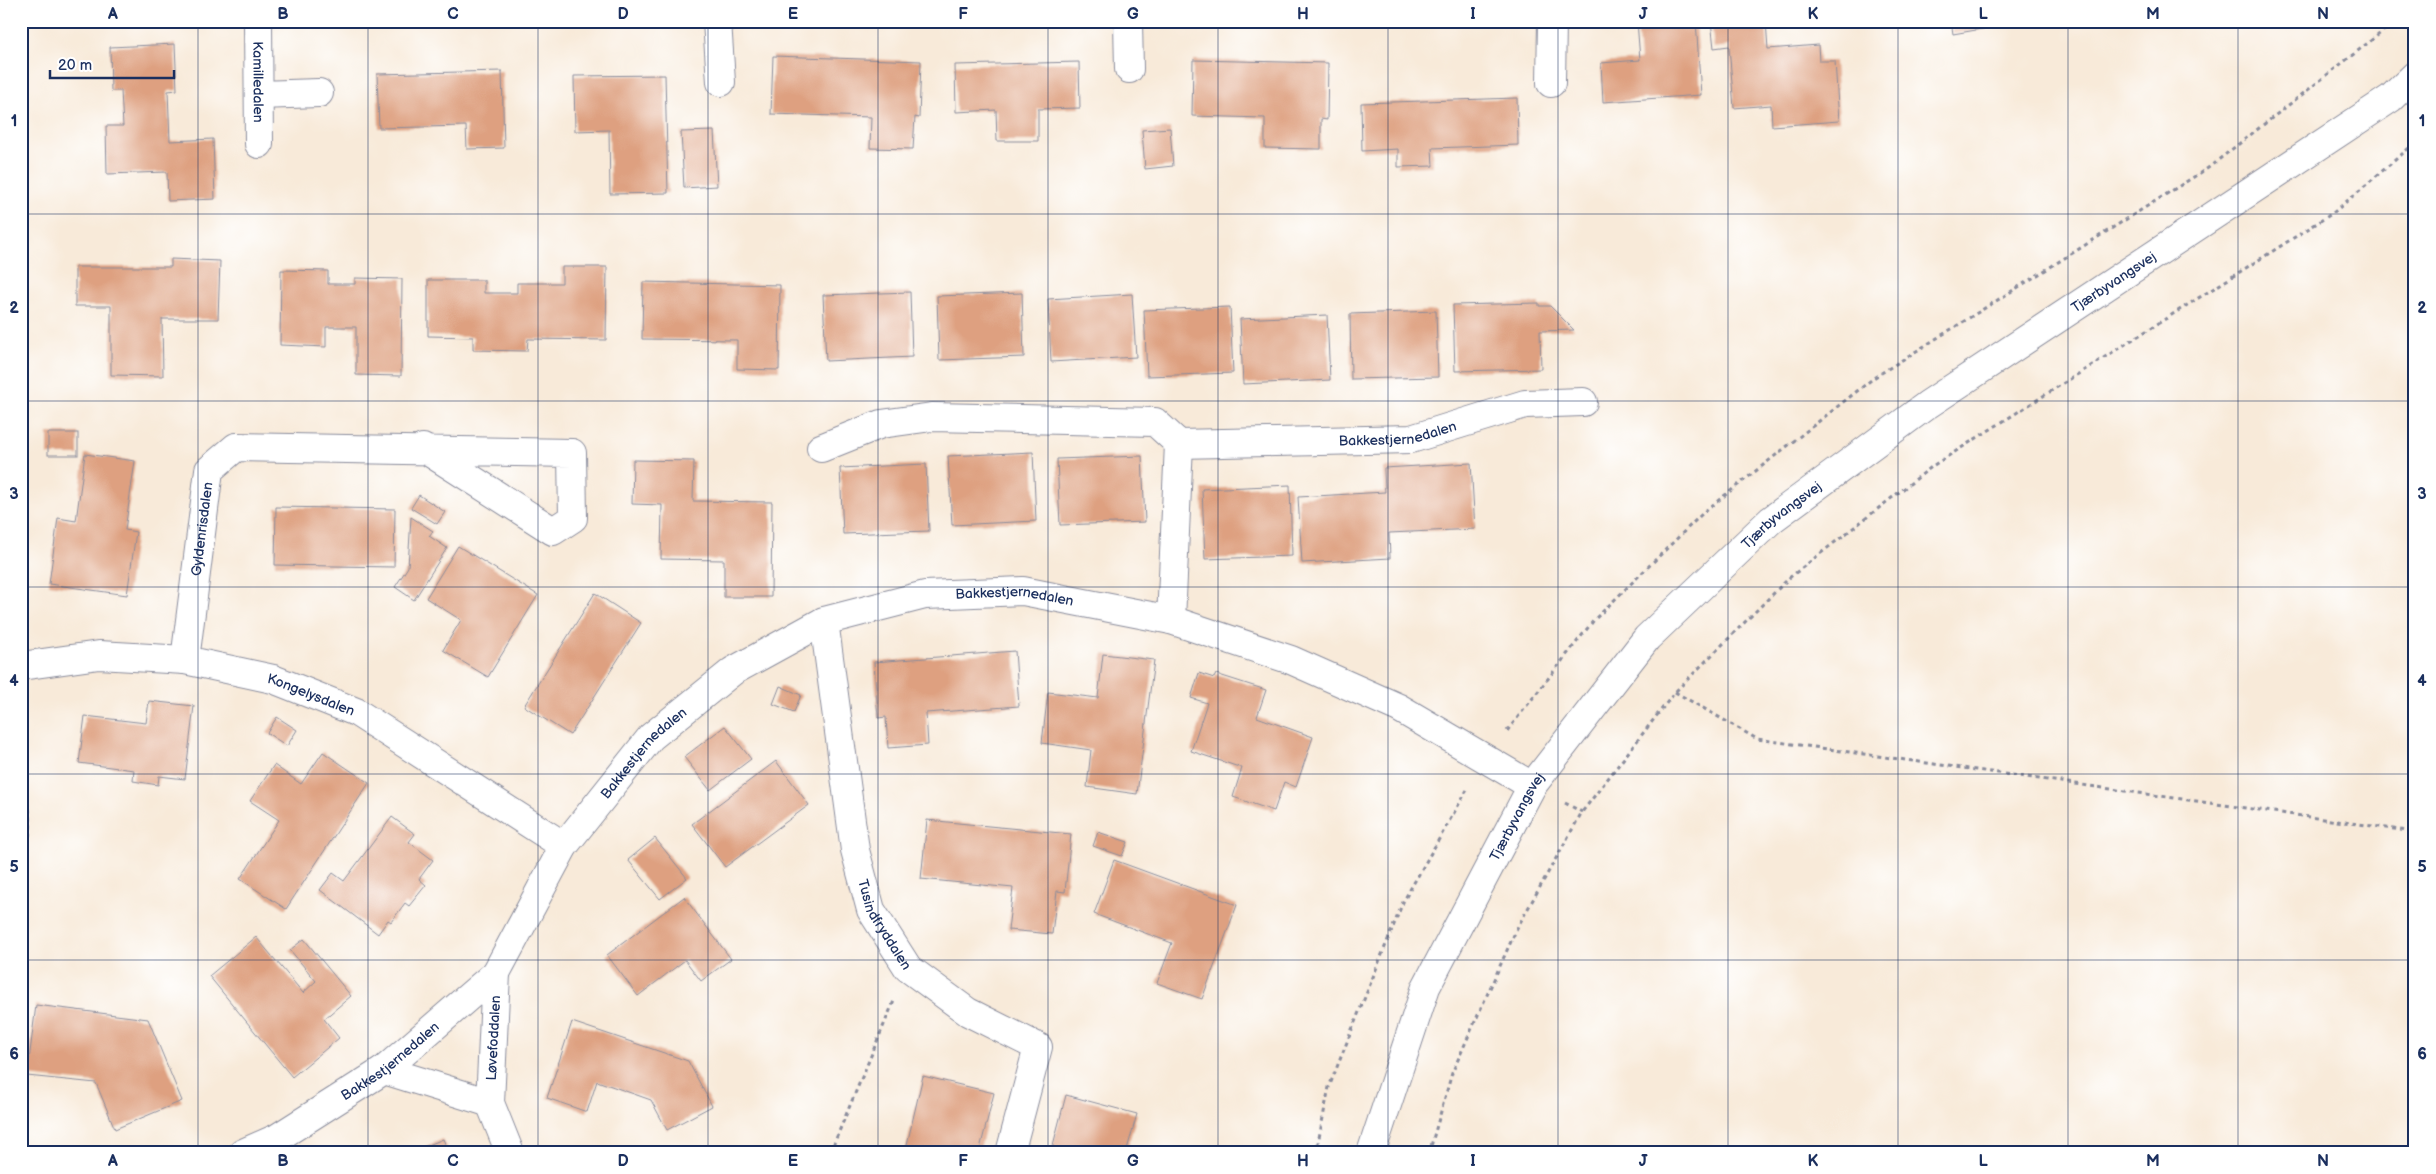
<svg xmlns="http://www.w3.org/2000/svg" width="2436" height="1174" viewBox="0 0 2436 1174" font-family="'Balsamiq Sans',sans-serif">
<rect width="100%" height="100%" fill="#fff"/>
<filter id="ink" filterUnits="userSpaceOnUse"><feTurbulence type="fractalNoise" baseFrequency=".02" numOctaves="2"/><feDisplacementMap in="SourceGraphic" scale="10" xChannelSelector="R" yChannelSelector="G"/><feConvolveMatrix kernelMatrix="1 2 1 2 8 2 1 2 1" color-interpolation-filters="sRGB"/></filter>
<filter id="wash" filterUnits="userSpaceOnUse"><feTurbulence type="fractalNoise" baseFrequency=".0096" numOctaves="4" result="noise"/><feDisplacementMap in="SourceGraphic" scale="20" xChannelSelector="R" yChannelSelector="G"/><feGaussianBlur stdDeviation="1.12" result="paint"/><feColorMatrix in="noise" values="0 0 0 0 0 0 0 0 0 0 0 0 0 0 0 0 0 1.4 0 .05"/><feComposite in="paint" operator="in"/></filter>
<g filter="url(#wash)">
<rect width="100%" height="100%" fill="#f8ead9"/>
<g id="blocks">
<g fill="#dea080">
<path d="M607,21H621V23L607,24Z"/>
<path d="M1637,21H1696L1701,95L1603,102L1601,63L1640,60Z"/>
<path d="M1711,21H1766L1768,49L1818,45L1819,61H1835L1839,121L1772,126L1771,105L1734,108L1729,46L1714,48Z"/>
<path d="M1951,21H1998L1999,26L1953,34Z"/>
<path d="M175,44L177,90L168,91L170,141L213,139L215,199L168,201L167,172L107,174L106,126H123L121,91H111L110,47Z"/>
<path d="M773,56L921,61L919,118L915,117L913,149L870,148L871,117L771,114Z"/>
<path d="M1193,60L1328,63L1327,120L1321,119V149L1265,148V118L1192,116Z"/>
<path d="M1079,62L1080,108L1038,109V141H997L996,110L956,112L955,65Z"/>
<path d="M502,71L504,148L467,149L466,126L379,128L377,74Z"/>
<path d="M665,75L668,193L610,194L609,130L575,131L574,76Z"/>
<path d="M1517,98L1518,145L1432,148L1433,166L1398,167V149L1362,151L1361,103Z"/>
<path d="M1170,128L1173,166L1145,169L1142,130Z"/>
<path d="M714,131L717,186L684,188L681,132Z"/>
<path d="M171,259L220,261L218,319H162L163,376L111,375V306H75V267H171Z"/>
<path d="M562,267H607L606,340L528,339L527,351L473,350V337L428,336V280H484V293H517V283H562Z"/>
<path d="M281,270L328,271V284H355V278L402,279L401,376L356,375V327H326V347L280,345Z"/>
<path d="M643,282L780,285L779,370L737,369V340L642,339Z"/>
<path d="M910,292L912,357L826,361L823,295Z"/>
<path d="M1022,293L1024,357L939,360L937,296Z"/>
<path d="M1132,294L1136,357L1051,362L1048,299Z"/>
<path d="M1539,303V306H1550L1574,330L1540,331L1541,369L1455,371L1453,305Z"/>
<path d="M1230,307L1233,373L1147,376L1144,310Z"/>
<path d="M1436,311L1438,377L1351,379L1350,314Z"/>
<path d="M1327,315L1330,380L1243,384L1240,319Z"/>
<rect x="48" y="433" width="30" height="22"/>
<path d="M1033,452L1036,521L952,525L948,456Z"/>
<path d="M85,454L135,461L125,530L136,532L127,595L49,584L58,518L76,521Z"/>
<path d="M1142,456L1145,522L1060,525L1057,459Z"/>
<path d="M633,460L694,461L693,501L772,502L771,597H724V560L661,559L662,505L632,504Z"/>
<path d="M1471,463L1475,529L1389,533L1390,558L1302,563L1298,497L1385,492L1384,468Z"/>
<path d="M926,464L929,531L843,534L840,468Z"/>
<path d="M1290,485L1292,556L1205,559L1202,489Z"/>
<path d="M419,495L445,512L437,524L411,508Z"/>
<path d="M276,507L395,509L394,567L275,565Z"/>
<path d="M411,517L433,531L429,536L447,548L414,600L395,587L408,567Z"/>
<path d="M458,546L538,595L488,677L443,650L461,620L426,598Z"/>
<path d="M595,593L641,623L570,735L524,706Z"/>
<path d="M1015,651L1019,706L926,713L928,745L888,748L886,717L878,718L874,662Z"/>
<path d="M1103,654L1154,660L1137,794L1087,787L1091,750L1042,743L1048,692L1098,698Z"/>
<path d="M1199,673L1214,678L1216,674L1266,690L1257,717L1313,737L1296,787L1284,782L1274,811L1233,797L1242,768L1191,751L1207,703L1191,698Z"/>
<path d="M780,686L801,695L794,712L773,704Z"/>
<path d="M149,701L194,706L185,779L159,776L158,785L133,781L134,770L79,763L85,716L146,723Z"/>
<path d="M277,717L297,730L287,746L267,733Z"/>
<path d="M725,726L751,759L710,790L684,757Z"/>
<path d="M323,752L369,783L286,909L240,879L279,820L250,801L274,765L301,784Z"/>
<path d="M776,761L809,805L725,867L692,824Z"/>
<path d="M392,817L415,834L409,842L433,860L419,879L426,885L409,906L405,903L391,922L388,920L378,934L320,890L333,873L344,881Z"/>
<path d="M927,820L1071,834L1065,892L1057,891L1052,934L1008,930L1013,888L921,879Z"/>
<path d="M1098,832L1128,842L1122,856L1093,846Z"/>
<path d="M655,838L687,878L660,899L628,860Z"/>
<path d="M1114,860L1237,905L1202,999L1157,983L1172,943L1094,914Z"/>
<path d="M684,897L731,959L701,981L685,960L638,996L607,955Z"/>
<path d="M256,937L303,993L316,981L290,950L304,939L351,996L324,1019L339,1038L292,1077L209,976Z"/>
<path d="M36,1005L148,1019L182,1101L115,1129L96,1083L27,1076Z"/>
<path d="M572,1022L688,1061L712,1106L667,1130L651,1100L597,1081L587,1112L547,1098Z"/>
<path d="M923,1076L994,1093L979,1153H905Z"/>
<path d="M1066,1095L1137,1114L1126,1153H1051Z"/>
<path d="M443,1139L449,1153H410Z"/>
</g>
</g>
</g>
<g filter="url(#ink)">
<use href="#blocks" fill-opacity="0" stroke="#8a8c9c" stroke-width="1"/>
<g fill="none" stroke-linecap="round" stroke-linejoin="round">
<defs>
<g id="minor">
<path id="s1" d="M258,21L259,144"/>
<path d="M717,21L721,82"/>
<path d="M1128,21L1129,69"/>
<path d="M1551,83L1552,21"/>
<path d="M259,95L319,93"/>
<path id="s2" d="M821,448L881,424L932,417L1155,422L1179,444L1411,439L1525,404L1583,402"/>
<path d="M1171,620L1179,444"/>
<path id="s3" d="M824,621L855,850L871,910L908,968L968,1012L1038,1047L1010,1153"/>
<path id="s4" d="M185,660L209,470L236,447L572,453L573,518L553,531L423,448"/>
<path id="s5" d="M21,666L99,655L185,660L273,679L356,712L564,846"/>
<path d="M496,973L490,1103L510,1153"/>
<path d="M384,1070L490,1103"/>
<path id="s6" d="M243,1153L277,1138L384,1070L496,973L564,846L651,737L733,671L824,621L925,595L1023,591L1171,620L1291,660L1399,708L1532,786"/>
</g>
<g id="tertiary">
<path id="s7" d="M1371,1153L1426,987L1532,786L1647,638L1771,520L1927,405L2391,98L2415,75"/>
</g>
</defs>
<use href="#minor" stroke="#8a8c9c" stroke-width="30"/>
<use href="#tertiary" stroke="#8a8c9c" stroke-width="30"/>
<g stroke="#8a8c9c" stroke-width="3" stroke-dasharray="4 4" stroke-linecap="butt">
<path d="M1675,692L1757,739L2415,832"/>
<path d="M1507,731L1594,620L1705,511L1875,377L2208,168L2396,21"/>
<path d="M21,786C32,812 35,830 21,856"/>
<path d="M1565,803L1582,812"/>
<path d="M830,1153L894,1001"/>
<path d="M1316,1153L1329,1087L1403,902L1467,790"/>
<path d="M1429,1153L1452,1073L1517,928L1582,812L1675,692L1789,578L1934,465L2333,213L2415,143"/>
</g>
<use href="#minor" stroke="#fff" stroke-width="28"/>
<use href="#tertiary" stroke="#fff" stroke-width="28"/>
</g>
</g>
<path fill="none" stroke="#1b2f5e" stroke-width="1" stroke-opacity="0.55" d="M198,21V1153M368,21V1153M538,21V1153M708,21V1153M878,21V1153M1048,21V1153M1218,21V1153M1388,21V1153M1558,21V1153M1728,21V1153M1898,21V1153M2068,21V1153M2238,21V1153M21,214H2415M21,401H2415M21,587H2415M21,774H2415M21,960H2415"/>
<g text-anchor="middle" stroke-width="4" stroke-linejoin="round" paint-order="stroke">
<g font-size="14" fill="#1b2f5e" stroke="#fff">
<text dy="5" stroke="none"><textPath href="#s1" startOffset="61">Kamilledalen</textPath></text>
<text dy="5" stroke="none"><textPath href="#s7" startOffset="1178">Tjærbyvangsvej</textPath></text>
<text dy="5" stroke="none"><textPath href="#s2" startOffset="591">Bakkestjernedalen</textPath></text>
<text dy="5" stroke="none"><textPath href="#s7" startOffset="772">Tjærbyvangsvej</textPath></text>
<text dy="5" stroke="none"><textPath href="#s4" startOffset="132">Gyldenrisdalen</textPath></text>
<text dy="5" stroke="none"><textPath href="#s6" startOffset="999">Bakkestjernedalen</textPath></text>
<text dy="5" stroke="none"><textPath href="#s5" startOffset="296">Kongelysdalen</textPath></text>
<text dy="5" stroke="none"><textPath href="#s6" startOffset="579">Bakkestjernedalen</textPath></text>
<text dy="5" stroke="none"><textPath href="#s7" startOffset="368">Tjærbyvangsvej</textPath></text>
<text dy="5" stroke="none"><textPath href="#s3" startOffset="312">Tusindfryddalen</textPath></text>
<text transform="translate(493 1038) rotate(-87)" y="5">Løvefoddalen</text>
<text dy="5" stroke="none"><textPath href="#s6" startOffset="174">Bakkestjernedalen</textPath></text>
</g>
</g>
<rect width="2436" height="1174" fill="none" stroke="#fff" stroke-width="55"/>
<path d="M50 70v8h124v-8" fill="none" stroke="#1b2f5e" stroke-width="2.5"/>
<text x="58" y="70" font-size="15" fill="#1b2f5e" stroke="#ffffff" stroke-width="4" paint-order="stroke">20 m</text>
<rect x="28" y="28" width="2380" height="1118" fill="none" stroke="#1b2f5e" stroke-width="2"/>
<g font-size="16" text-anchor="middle" font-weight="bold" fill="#1b2f5e">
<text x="113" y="19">A</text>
<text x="283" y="19">B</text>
<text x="453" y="19">C</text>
<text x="623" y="19">D</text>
<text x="793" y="19">E</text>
<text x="963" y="19">F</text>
<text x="1133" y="19">G</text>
<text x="1303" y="19">H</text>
<text x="1473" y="19">I</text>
<text x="1643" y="19">J</text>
<text x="1813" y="19">K</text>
<text x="1983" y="19">L</text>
<text x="2153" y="19">M</text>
<text x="2323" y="19">N</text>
<text x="14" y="126">1</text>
<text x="2422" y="126">1</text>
<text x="14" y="313">2</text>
<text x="2422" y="313">2</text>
<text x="14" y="499">3</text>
<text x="2422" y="499">3</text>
<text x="14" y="686">4</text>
<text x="2422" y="686">4</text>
<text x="14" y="872">5</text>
<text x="2422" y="872">5</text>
<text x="14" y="1059">6</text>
<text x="2422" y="1059">6</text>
<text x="113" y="1166">A</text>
<text x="283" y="1166">B</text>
<text x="453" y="1166">C</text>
<text x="623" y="1166">D</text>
<text x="793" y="1166">E</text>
<text x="963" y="1166">F</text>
<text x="1133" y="1166">G</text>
<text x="1303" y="1166">H</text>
<text x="1473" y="1166">I</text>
<text x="1643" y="1166">J</text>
<text x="1813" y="1166">K</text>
<text x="1983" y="1166">L</text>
<text x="2153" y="1166">M</text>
<text x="2323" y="1166">N</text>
</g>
</svg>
